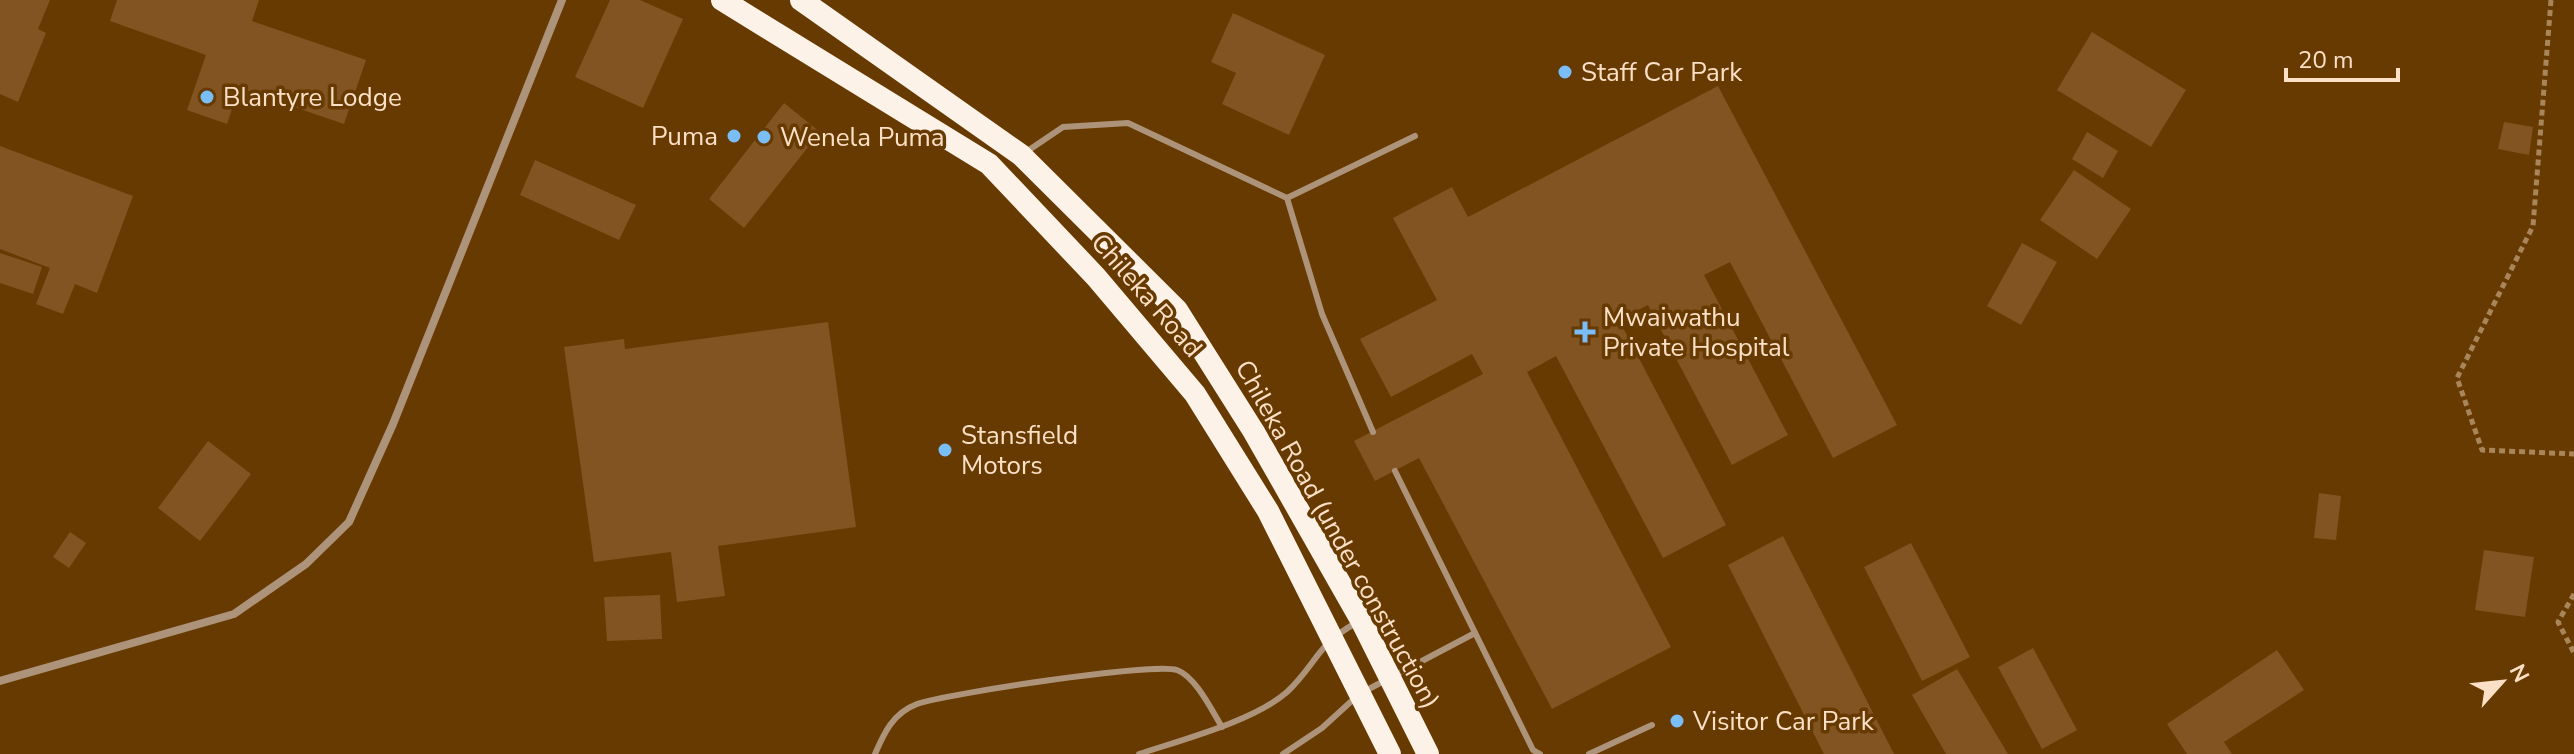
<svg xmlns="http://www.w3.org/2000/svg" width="2574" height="754" viewBox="0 0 2574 754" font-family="'Nunito Sans',sans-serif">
<rect width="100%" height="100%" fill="#663a00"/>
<g fill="#825421">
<path d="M0,0H50L38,29L46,33L18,102L0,94Z"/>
<path d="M117,0H259L252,21L366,60L344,124L239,88L227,124L187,110L206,55L110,21Z"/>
<path d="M610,0H640L683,19L643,108L575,77Z"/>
<path d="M1233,13L1325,55L1289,135L1222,104L1236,73L1211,62Z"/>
<path d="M2092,32L2186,90L2151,147L2057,90Z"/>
<path d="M1718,86L1897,425L1833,458L1730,262L1704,275L1788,435L1732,465L1648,305L1619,320L1726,525L1663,558L1556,356L1527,372L1671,647L1552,709L1419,458L1375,481L1354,441L1483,374L1472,354L1391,397L1360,339L1437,300L1393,218L1452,187L1468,217Z"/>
<path d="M784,103L820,132L744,228L709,199Z"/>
<path d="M2504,122L2533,127L2529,155L2498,149Z"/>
<path d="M2087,132L2118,151L2103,178L2072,159Z"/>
<path d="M0,146L133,196L97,293L75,284L63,314L36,304L50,268L0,249Z"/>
<path d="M535,160L636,205L619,240L520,195Z"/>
<path d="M2074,170L2131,209L2097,259L2040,220Z"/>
<path d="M2022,243L2057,262L2021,325L1987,306Z"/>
<path d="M0,253L42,267L33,294L0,283Z"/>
<path d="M828,322L856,527L718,546L725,596L677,602L671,552L594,562L564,347L624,339L625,349Z"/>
<path d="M208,441L251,474L200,541L158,508Z"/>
<path d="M2319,493L2341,496L2336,540L2314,538Z"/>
<path d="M70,532L86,543L69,568L53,557Z"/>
<path d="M1783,536L1894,754H1824L1728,565Z"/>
<path d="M1911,543L1970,657L1922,681L1864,567Z"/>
<path d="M2484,550L2534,557L2525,617L2475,610Z"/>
<path d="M660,595L662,639L607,641L604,597Z"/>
<path d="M2033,648L2077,730L2042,749L1998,667Z"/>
<path d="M2277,650L2304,690L2224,742L2232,754H2187L2167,724Z"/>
<path d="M1957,669L2008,754H1946L1912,695Z"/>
</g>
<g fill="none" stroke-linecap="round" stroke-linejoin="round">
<g stroke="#a9855a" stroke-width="5" stroke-dasharray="6 4" stroke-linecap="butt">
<path d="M2551,0L2533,226L2457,378L2482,450L2574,454"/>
<path d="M2574,594L2558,622L2574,653"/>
</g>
<g stroke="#ad937a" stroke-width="6">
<path d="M1026,152L1063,127L1128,123L1287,198L1322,314L1373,432"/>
<path d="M1287,198L1415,136"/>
<path d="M1395,471L1533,750L1540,754"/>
<path d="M1365,691L1475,633"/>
<path d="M875,754C884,733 893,713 917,704C945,694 1154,662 1177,670C1196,677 1212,711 1222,727"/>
<path d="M1139,754C1181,740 1254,721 1287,692C1315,666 1317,644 1356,623"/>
<path d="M1283,754L1322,728L1356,697"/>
<path d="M1589,754L1652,725"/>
</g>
<path stroke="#ad937a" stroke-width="8" d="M0,681L234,614L306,564L349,522L393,424L562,0"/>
<g stroke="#fcf2e8" stroke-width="22">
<path d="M722,0L989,164L1096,277L1195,394L1268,511L1390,754"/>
<path d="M801,0L1021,155L1177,310L1254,432L1361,620L1428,754"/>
</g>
</g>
<g fill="#7abef8" stroke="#663a00" stroke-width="3">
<circle cx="1565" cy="72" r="8"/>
<circle cx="207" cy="97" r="8"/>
<circle cx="734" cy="136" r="8"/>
<circle cx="764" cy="137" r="8"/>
<path d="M1581 320h8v8h8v8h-8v8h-8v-8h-8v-8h8z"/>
<circle cx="945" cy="450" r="8"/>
<circle cx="1677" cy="721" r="8"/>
</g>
<g text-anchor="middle" stroke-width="7" stroke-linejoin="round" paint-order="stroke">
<g font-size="26" fill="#fbe0c7" stroke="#663a00" text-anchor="start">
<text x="1581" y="81">Staff Car Park</text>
<text x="223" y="106">Blantyre Lodge</text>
<text x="718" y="145" text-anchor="end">Puma</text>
<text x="780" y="146">Wenela Puma</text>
<text x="1603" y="326">Mwaiwathu<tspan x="1603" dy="30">Private Hospital</tspan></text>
<text x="961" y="444">Stansfield<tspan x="961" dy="30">Motors</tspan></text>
<text x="1693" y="730">Visitor Car Park</text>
</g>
<g font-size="26" fill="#fbe0c7" stroke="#663a00">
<text transform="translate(1147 295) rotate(49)" y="9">Chileka Road</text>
<text transform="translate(1338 534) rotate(61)" y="9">Chileka Road (under construction)</text>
</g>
</g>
<g transform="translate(2502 682) rotate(63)" stroke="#663a00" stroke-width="6" paint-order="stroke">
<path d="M0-6L14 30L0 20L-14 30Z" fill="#fbe0c7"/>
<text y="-12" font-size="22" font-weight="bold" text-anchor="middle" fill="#fbe0c7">N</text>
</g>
<path d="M2286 68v12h112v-12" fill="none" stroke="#fbe0c7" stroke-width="4"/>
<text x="2298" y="68" font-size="24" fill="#fbe0c7" stroke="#663a00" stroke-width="6" paint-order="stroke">20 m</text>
</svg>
